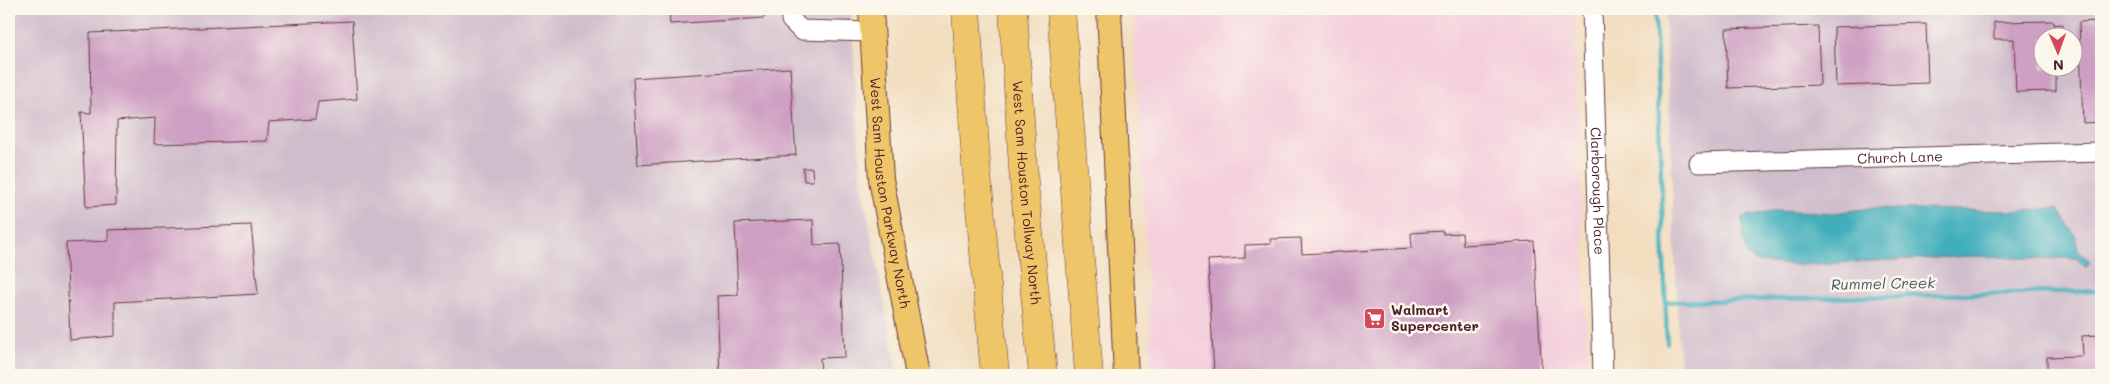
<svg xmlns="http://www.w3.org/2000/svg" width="2110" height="384" viewBox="0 0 2110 384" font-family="Mali,sans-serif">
<rect width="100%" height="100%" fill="#fbf7ec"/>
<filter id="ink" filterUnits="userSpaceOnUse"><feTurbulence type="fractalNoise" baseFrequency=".02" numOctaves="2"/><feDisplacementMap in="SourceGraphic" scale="10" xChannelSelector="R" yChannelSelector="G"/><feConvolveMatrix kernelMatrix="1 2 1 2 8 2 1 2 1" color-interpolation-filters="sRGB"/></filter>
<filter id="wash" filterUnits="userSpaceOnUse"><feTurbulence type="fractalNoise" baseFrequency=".0096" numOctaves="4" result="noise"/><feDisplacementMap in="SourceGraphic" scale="20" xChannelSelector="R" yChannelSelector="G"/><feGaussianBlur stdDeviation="1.12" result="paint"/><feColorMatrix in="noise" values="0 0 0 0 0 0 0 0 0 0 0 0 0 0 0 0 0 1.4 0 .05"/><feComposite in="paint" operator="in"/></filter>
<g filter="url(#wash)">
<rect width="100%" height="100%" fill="#f2ddbf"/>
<path fill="#f4cfdc" d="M1134,9H1574L1588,375H1152Z"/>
<g fill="#d0bdcc" fill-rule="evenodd">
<path d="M9,9H851L861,181L898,375H9Z"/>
<path d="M1665,9H2101V375H1680ZM2042,38H2072V68H2042Z"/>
</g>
<path fill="#3faebb" stroke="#446673" d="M1870,208L2009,211L2057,208L2076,237L2078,250L2090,261L2086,268L2076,258H2070L2041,259L1971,256L1797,265L1757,262L1747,255L1743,238L1742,217L1778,210L1834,213Z"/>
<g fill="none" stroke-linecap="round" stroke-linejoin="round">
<g stroke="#3faebb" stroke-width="4.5">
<path d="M1655,9L1667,343"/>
<path d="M1665,302L2101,291"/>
</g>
</g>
<g id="blocks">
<g fill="#ce9fc2">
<path d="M669,9H764V18L670,24Z"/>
<path d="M352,21L357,99L318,102L315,119L269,122L267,141L154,144L155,118L117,121L116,205L86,207L81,112L91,113L90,33Z"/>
<path d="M2054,21V25L2063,24V38H2042V68H2056V91L2016,92L2014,39H1994V22Z"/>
<path d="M2101,21V122L2083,123L2079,22Z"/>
<path d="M1926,24L1928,83L1836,86L1834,27Z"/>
<path d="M1818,26L1820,85L1728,88L1726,29Z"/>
<path d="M790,68L796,155L638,165L633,78Z"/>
<path d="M803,168H812L813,181H804Z"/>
<path d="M813,220L814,245L840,244L845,357L820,358L821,375H720L717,296L738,295L735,223Z"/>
<path d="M251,225L258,294L115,302V336L70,340L66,243L108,241V230Z"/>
<path d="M1443,231V234L1462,233L1463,245L1534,241L1542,375H1214L1208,260L1245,258V245L1271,244L1270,239L1301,238L1302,254L1412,248L1411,233Z"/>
<path d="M2101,335V375H2047V357L2083,356L2082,336Z"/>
</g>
</g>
</g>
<g filter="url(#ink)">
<use href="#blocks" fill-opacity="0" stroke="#633c41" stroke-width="1"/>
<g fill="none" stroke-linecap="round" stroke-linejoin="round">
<defs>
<g id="minor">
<path d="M791,9V20L801,30L872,32"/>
<path id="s1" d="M1592,9L1603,375"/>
<path id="s2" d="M1699,163L2101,152"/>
</g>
<g id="major">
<path id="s3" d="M871,9L881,179L918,375"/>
<path d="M1109,9L1126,375"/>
</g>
<g id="highway">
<path d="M966,9L976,163L995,375"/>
<path id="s4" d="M1013,9L1024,183L1043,375"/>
<path d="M1061,9L1089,375"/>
</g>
</defs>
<use href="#minor" stroke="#633c41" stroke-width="21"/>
<use href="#major" stroke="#633c41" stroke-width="26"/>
<use href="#highway" stroke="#633c41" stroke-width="29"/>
<use href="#minor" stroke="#fff" stroke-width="19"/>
<use href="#major" stroke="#eec569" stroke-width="24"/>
<use href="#highway" stroke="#eec569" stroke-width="28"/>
</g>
</g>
<defs>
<symbol id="supermarket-square" viewBox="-11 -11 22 22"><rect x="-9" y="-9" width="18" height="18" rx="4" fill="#d1495b" stroke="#fbf7ec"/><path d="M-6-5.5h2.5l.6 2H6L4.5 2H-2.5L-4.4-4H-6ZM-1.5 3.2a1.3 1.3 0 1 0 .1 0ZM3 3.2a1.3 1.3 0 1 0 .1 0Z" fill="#fff"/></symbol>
</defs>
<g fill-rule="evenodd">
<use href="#supermarket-square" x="1362" y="306" width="25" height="25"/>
</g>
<g text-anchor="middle" stroke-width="5" stroke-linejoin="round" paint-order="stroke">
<g font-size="14" fill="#4a1f2b" stroke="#fbf7ec">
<text dy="5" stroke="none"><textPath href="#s2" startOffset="201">Church Lane</textPath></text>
<text dy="5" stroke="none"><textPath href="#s3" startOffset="185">West Sam Houston Parkway North</textPath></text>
<text dy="5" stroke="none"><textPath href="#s4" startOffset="184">West Sam Houston Tollway North</textPath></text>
<text dy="5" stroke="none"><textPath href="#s1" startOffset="182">Clarborough Place</textPath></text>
</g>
<g font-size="14" font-weight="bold" fill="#4a1f2b" stroke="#fbf7ec" text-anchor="start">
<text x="1391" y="315">Walmart<tspan x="1391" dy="16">Supercenter</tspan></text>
</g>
<g font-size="15" font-style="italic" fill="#465865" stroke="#fbf7ec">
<text transform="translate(1883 284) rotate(-1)" y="5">Rummel Creek</text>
</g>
</g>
<rect width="2110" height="384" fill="none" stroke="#fbf7ec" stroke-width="30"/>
<g transform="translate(2058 52) rotate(178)"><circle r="24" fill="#fbf7ec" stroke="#b4a19f"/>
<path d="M0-4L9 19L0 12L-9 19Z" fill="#d1495b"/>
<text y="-8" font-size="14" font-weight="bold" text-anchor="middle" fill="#4a1f2b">N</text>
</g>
</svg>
